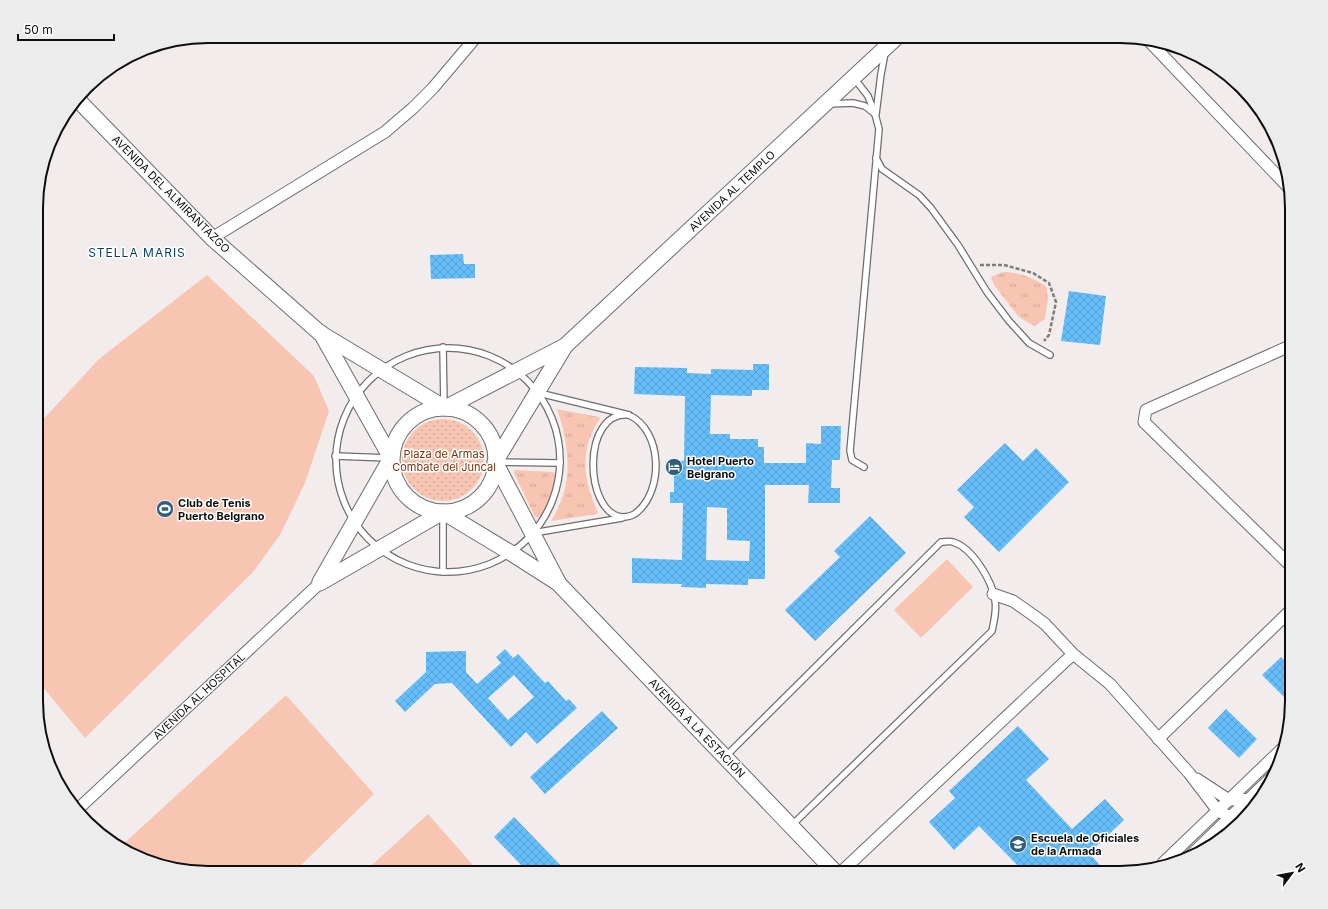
<svg xmlns="http://www.w3.org/2000/svg" width="1328" height="909" viewBox="0 0 1328 909" font-family="Inter,sans-serif">
<defs>
<pattern id="grass-tufts" width="24" height="20" patternUnits="userSpaceOnUse"><rect width="24" height="20" fill="#f8c5b3"/><path d="M3 7l-1-3M5 7V3M7 7l1-3M15 17l-1-3M17 17v-4M19 17l1-3" fill="none" stroke="#d3a899"/></pattern>
<pattern id="park-dots" width="8" height="8" patternUnits="userSpaceOnUse"><rect width="8" height="8" fill="#f8c5b3"/><path d="M2 2h.1M6 6h.1" fill="none" stroke="#d3a899" stroke-width="1.8" stroke-linecap="round"/></pattern>
<pattern id="building-cross-hatch" width="8" height="8" patternUnits="userSpaceOnUse"><rect width="8" height="8" fill="#65bef9"/><path d="M0 0l8 8M0 8l8-8" fill="none" stroke="#56a2d4"/></pattern>
</defs>
<rect width="100%" height="100%" fill="#f2edec"/>
<g fill="url(#grass-tufts)">
<path d="M1003,272C1020,272 1032,278 1046,286L1048,298L1045,319L1034,326L1019,317L994,285L991,277Z"/>
<path d="M557,409L599,417L600,419C579,448 583,481 598,512L597,514L551,521C574,485 570,447 557,409Z"/>
<path d="M515,470L553,472L555,474C554,489 549,507 540,518L535,517L514,473Z"/>
</g>
<circle fill="url(#park-dots)" cx="443" cy="460" r="41"/>
<g fill="#f8c5b3">
<path d="M207,275L314,376L329,411L305,483L280,535L253,572L85,738L37,680V426L99,359Z"/>
<path d="M947,559L973,587L921,638L894,610Z"/>
<path d="M286,695L374,794L293,873H197L152,864L120,847Z"/>
<path d="M428,814L480,873H363Z"/>
</g>
<g fill="url(#building-cross-hatch)" fill-rule="evenodd">
<path d="M463,254L464,264H475V278L431,279L430,255Z"/>
<path d="M1069,291L1106,296L1100,345L1061,341Z"/>
<path d="M753,364H769V390H752V396L711,395L710,434H730V439H758V447H764V463H806V443L821,444V426H841L840,460H832L831,488H840V503H808L809,485H765V579H748V585L706,584V588L681,587L682,584L632,583V558L682,560L683,503H670V492H674V473H670V460L684,461L685,396L634,394L635,367L687,368V373L711,374V369L753,370ZM707,507L727,508V540L750,541L749,561L706,560Z"/>
<path d="M1005,443L1023,461L1036,448L1069,482L999,552L964,517L974,507L957,490Z"/>
<path d="M870,516L906,553L815,641L785,610L840,557L834,551Z"/>
<path d="M505,649L513,658L518,654L545,683L548,681L566,701L569,699L577,708L537,744L526,732L511,747L452,683L435,684L405,712L395,701L426,672V652L466,651V672L477,684L501,663L496,657ZM514,675L534,697L508,720L488,698Z"/>
<path d="M1281,657L1292,668V705L1262,675Z"/>
<path d="M1226,709L1257,739L1239,758L1208,728Z"/>
<path d="M602,711L618,728L545,794L530,777Z"/>
<path d="M1018,726L1049,759L1026,780L1072,829L1105,799L1124,820L1089,853L1107,873H1025L979,826L954,850L929,822L955,798L949,791Z"/>
<path d="M514,817L568,873H529L494,837Z"/>
</g>
<g fill="none" stroke-linecap="round" stroke-linejoin="round">
<defs>
<g id="lane">
<path d="M854,78L868,96L875,114L879,129L850,451L852,460L864,467"/>
<path d="M829,104L853,103L865,106L875,114"/>
<path d="M876,114L881,74L885,53"/>
<path d="M876,158L882,169L919,195L931,208L958,245L987,292L1009,321L1029,343L1050,355"/>
<path d="M443,347L444,406"/>
<circle cx="448" cy="460" r="112"/>
<path d="M539,393L629,415C663,431 664,491 636,513C632,516 627,517 622,517C584,513 581,410 629,415"/>
<path d="M335,456L389,458"/>
<path d="M498,462L560,463"/>
<path d="M533,533L622,518"/>
<path d="M443,572V514"/>
<path d="M725,757L941,542C945,542 950,541 953,542C973,548 992,581 995,600C997,610 994,621 992,631L791,826"/>
</g>
<g id="street">
<path d="M1147,39L1289,188"/>
<path d="M212,238L385,132L413,108L433,88L477,36"/>
<path d="M1292,345L1146,410L1144,422L1292,567"/>
<path d="M993,594L1013,601L1033,615L1045,624L1073,654L1110,684L1189,773L1218,811L1231,817L1245,816"/>
<path d="M1158,739L1292,609"/>
<path d="M1197,779L1229,800L1260,799"/>
<path d="M78,809L320,583"/>
<path d="M1189,857L1272,777"/>
<path d="M1163,863L1285,746"/>
<path d="M840,873L1073,654"/>
</g>
<g id="secondary">
<path d="M78,100L212,238L320,333L445,408L565,346L898,36"/>
<circle cx="444" cy="460" r="52"/>
<path d="M320,582L391,458L321,333"/>
<path d="M558,582L495,462L565,346"/>
<path d="M320,583L443,512L511,553L558,583L836,873"/>
</g>
</defs>
<use href="#lane" stroke="#706d6b" stroke-width="8"/>
<use href="#street" stroke="#706d6b" stroke-width="13"/>
<use href="#secondary" stroke="#706d6b" stroke-width="17"/>
<path stroke="#7f7c7b" stroke-width="2.5" stroke-dasharray="4 2" stroke-linecap="butt" d="M980,265H1004L1033,273L1049,283L1056,302L1049,335L1044,341"/>
<use href="#lane" stroke="#fff" stroke-width="5.5"/>
<use href="#street" stroke="#fff" stroke-width="11"/>
<use href="#secondary" stroke="#fff" stroke-width="15"/>
</g>
<defs>
<symbol id="hotel-disc" viewBox="-11 -11 22 22"><circle r="9.5" fill="#305f7e" stroke="#fff"/><path d="M-6-4.5h1.5V1H6V5H4.5V3h-9V5H-6ZM-4 0a1.8 1.8 0 1 1 3.6 0ZM.5 0V-2.5h3Q6-2.5 6 0Z" fill="#fff"/></symbol>
<symbol id="stadium-disc" viewBox="-11 -11 22 22"><circle r="9.5" fill="#305f7e" stroke="#fff"/><path d="M0-5a6.5 5 0 1 0 0 10a6.5 5 0 1 0 0-10ZM-3.5-1.8h7v3.6h-7Z" fill="#fff"/></symbol>
<symbol id="school-disc" viewBox="-11 -11 22 22"><circle r="9.5" fill="#305f7e" stroke="#fff"/><path d="M0-5L7-2L0 1L-7-2ZM-4 1L0 2.5L4 1V4Q0 6-4 4Z" fill="#fff"/></symbol>
</defs>
<g fill-rule="evenodd">
<use href="#hotel-disc" x="664" y="457" width="20" height="20"/>
<use href="#stadium-disc" x="155" y="499" width="20" height="20"/>
<use href="#school-disc" x="1008" y="834" width="20" height="20"/>
</g>
<g text-anchor="middle" stroke-width="3" stroke-linejoin="round" paint-order="stroke">
<g font-size="11" fill="#0f0e0d" stroke="#fff">
<text transform="translate(732 191) rotate(-43)" y="4">AVENIDA AL TEMPLO</text>
<text transform="translate(171 194) rotate(45)" y="4">AVENIDA DEL ALMIRANTAZGO</text>
<text transform="translate(199 696) rotate(-43)" y="4">AVENIDA AL HOSPITAL</text>
<text transform="translate(697 728) rotate(46)" y="4">AVENIDA A LA ESTACIÓN</text>
</g>
<g font-size="11" fill="#803009" stroke="#fff">
<text x="444" y="458">Plaza de Armas<tspan x="444" dy="13">Combate del Juncal</tspan></text>
</g>
<g font-size="11" font-weight="bold" fill="#0f0e0d" stroke="#fff" text-anchor="start">
<text x="687" y="465">Hotel Puerto<tspan x="687" dy="13">Belgrano</tspan></text>
<text x="178" y="507">Club de Tenis<tspan x="178" dy="13">Puerto Belgrano</tspan></text>
<text x="1031" y="842">Escuela de Oficiales<tspan x="1031" dy="13">de la Armada</tspan></text>
</g>
<g font-size="12" letter-spacing="1" fill="#003d5e" stroke="#fff">
<text x="137" y="257">STELLA MARIS</text>
</g>
</g>
<path d="M0 0H1328V909H0ZM208 43H1120A165 165 0 0 1 1285 208V701A165 165 0 0 1 1120 866H208A165 165 0 0 1 43 701V208A165 165 0 0 1 208 43Z" fill="#ececec" fill-rule="evenodd"/>
<path fill="none" stroke="#0f0e0d" stroke-width="2" d="M208 43H1120A165 165 0 0 1 1285 208V701A165 165 0 0 1 1120 866H208A165 165 0 0 1 43 701V208A165 165 0 0 1 208 43Z"/>
<g transform="translate(1292 873) rotate(58)" stroke="#ffffff" stroke-width="3" paint-order="stroke">
<path d="M0-3L7 15L0 10L-7 15Z" fill="#0f0e0d"/>
<text y="-6" font-size="11" font-weight="bold" text-anchor="middle" fill="#0f0e0d">N</text>
</g>
<path d="M18 34v6h96v-6" fill="none" stroke="#0f0e0d" stroke-width="2"/>
<text x="24" y="34" font-size="12" fill="#0f0e0d" stroke="#ffffff" stroke-width="3" paint-order="stroke">50 m</text>
</svg>
